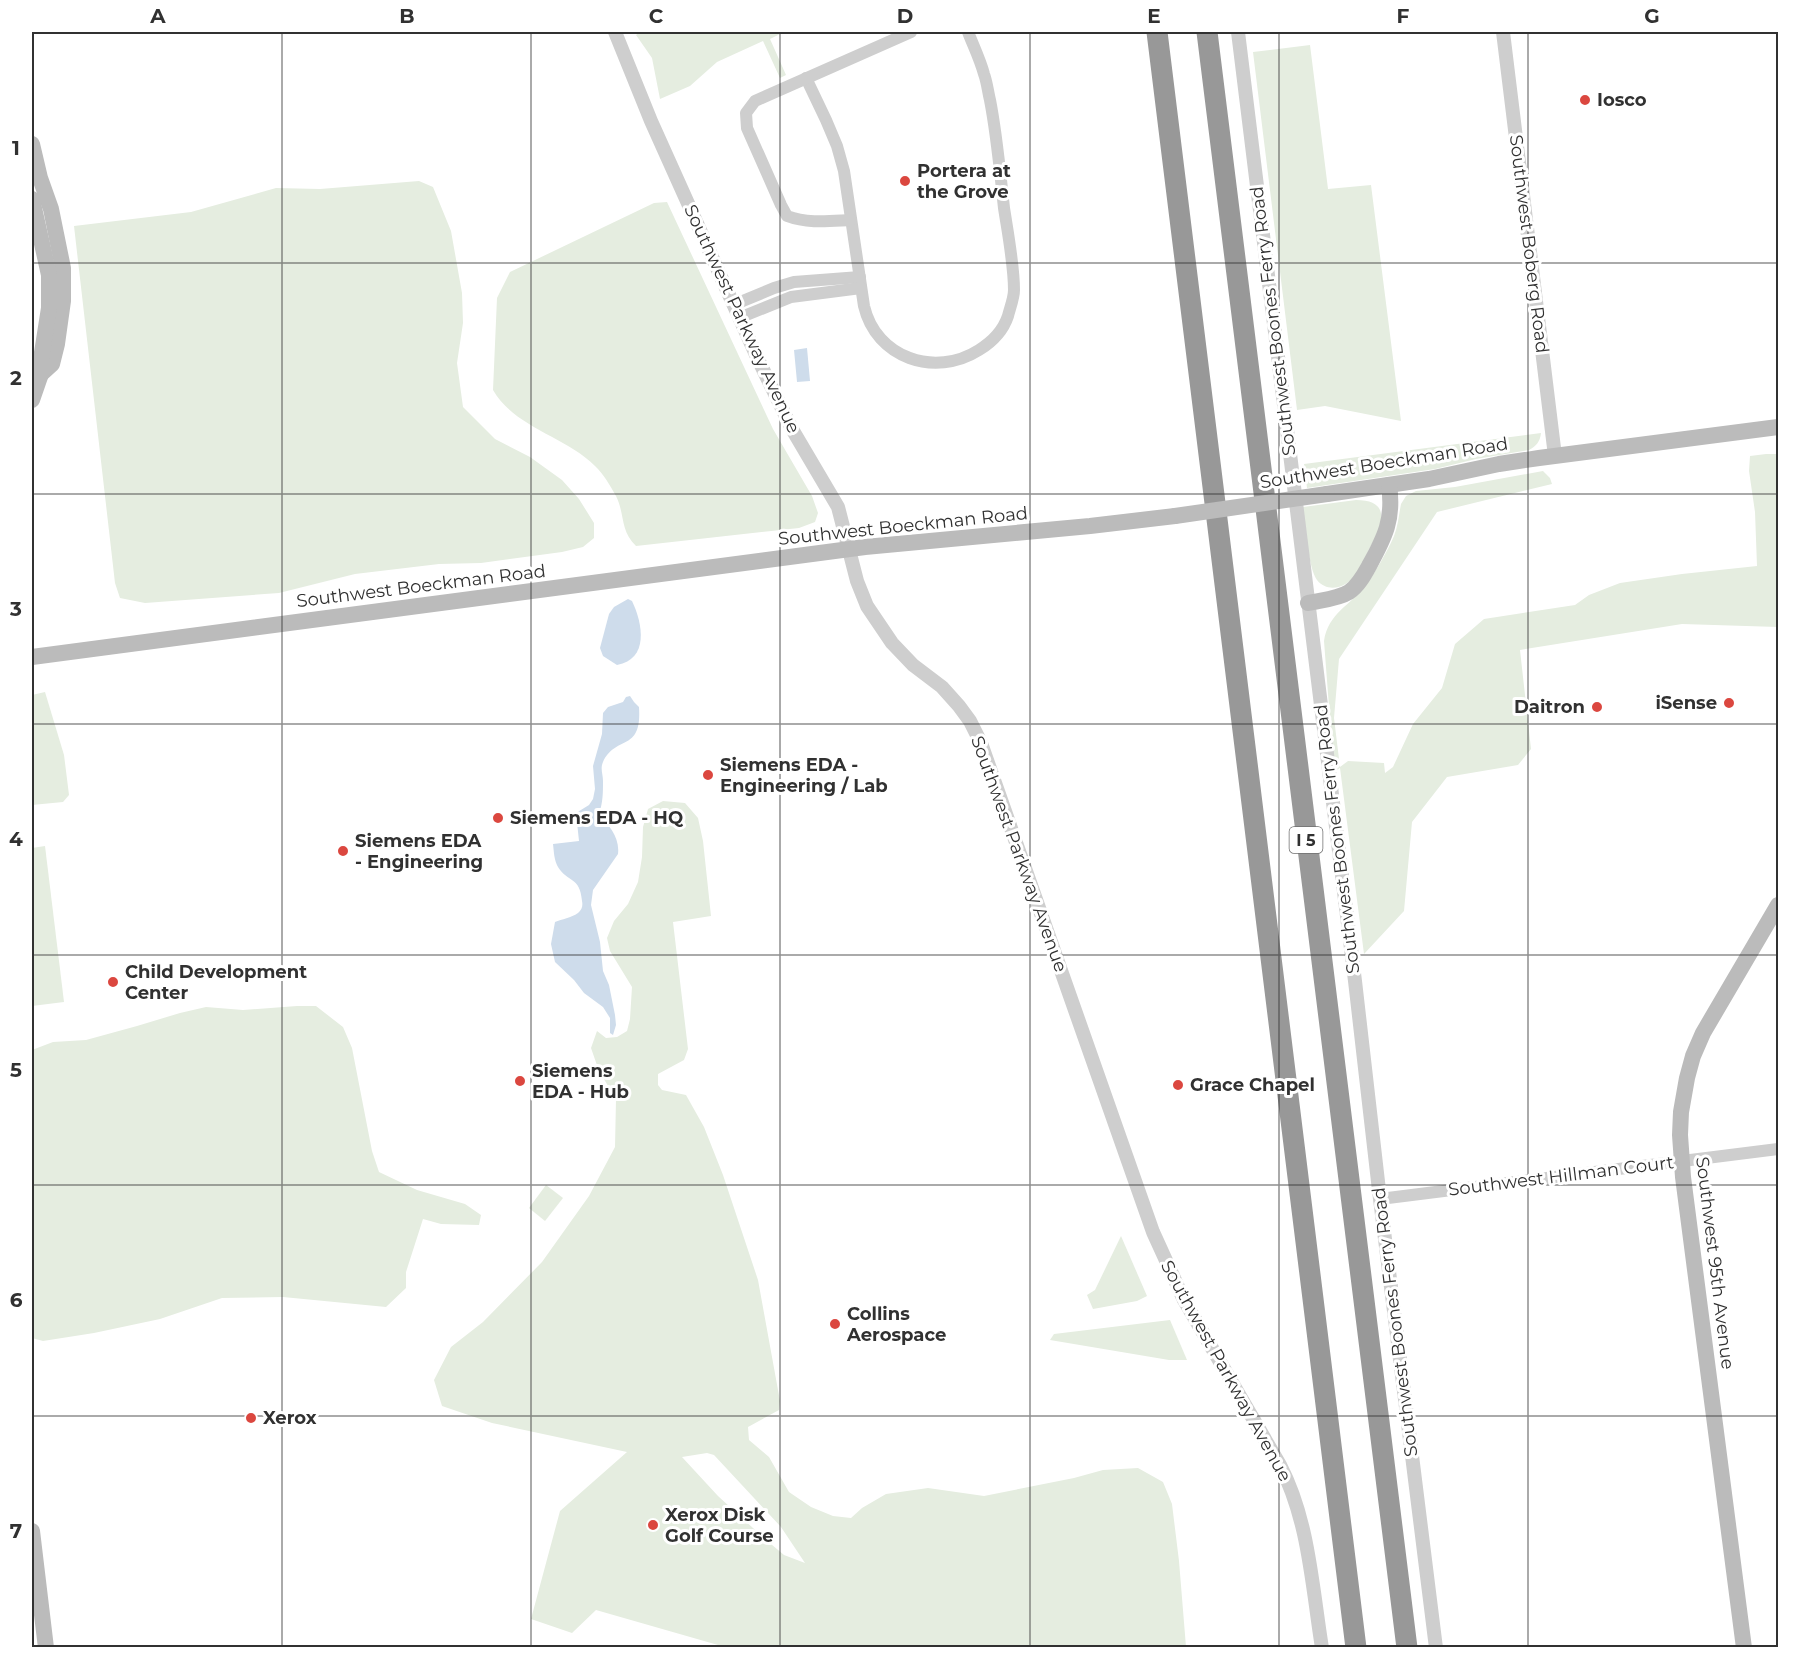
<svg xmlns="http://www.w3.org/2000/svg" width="1810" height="1679" viewBox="0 0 1810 1679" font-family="Montserrat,sans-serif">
<rect width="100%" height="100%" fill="#fff"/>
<g fill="#e5ede0" fill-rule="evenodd">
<path d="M640,32H784L770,39L786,75L780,78L763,41L717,62L690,86L660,99L652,58L636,35Z"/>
<path d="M1310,45L1328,189L1371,185L1401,421L1325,406L1297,410L1253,52Z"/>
<path d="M419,181L433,187L451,231L462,293L463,323L457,363L463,407L495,439L530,457L562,480L579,499L594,523V538L583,547L562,552L481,563L439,564L355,574L279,593L145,603L120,598L115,583L74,226L191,212L276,188L320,189Z"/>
<path d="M667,202L773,429L812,496L818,513L815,522L799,528L636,546C620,531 625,514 616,496C611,487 603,473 595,466C565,436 515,428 493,390L497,298L510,272L654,203Z"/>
<path d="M1541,433C1540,442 1536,446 1529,450L1476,459L1435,469L1307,488L1304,464Z"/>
<path d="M1766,454H1778V627L1682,624L1520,650L1531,749L1518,765L1447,777L1412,822L1404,911L1364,954L1340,768L1334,772L1324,641C1328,613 1351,605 1366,585C1376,571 1387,552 1394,536C1398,526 1399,514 1401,504L1406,496L1416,491L1455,487L1543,471L1550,478L1552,484L1437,512L1339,659L1334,718L1340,767L1348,761L1384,763L1385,773L1393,767L1413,724L1442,688L1455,644L1484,619L1575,605L1589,595L1620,583L1682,574L1757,566L1755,512L1749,471L1750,456Z"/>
<path d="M1356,500C1394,500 1381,528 1369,549C1365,558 1361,567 1356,574C1348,587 1328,594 1317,580C1308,567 1305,524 1303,507Z"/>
<path d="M45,692L64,755L69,795L63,802L32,805V695Z"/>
<path d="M663,801L685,803L698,818L703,841L711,916L673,922L688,1049L684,1060L658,1074V1085L662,1090L686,1095L704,1127L723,1175L758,1280L780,1401L779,1410L748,1427L749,1440L769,1457L789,1492L811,1507L833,1516L851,1518L862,1508L886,1494L928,1488L984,1496L1074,1478L1103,1470L1138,1468L1163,1482L1172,1504L1179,1561L1186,1647H725L596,1610L572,1633L531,1619L560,1511L627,1452L492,1423L442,1406L434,1380L451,1347L483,1322L542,1262L589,1196L615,1147L616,1099L599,1071L591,1048L597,1031L606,1038L617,1037L627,1031L630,1019L632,987L610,951L607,938L614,921L628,904L638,882L642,857L643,827L648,809ZM707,1453L714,1455L781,1527L805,1563L784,1555L765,1539L718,1496L682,1457Z"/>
<path d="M45,846L64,1002L32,1006V848Z"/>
<path d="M297,1006H316L343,1027L352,1048L372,1151L379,1172L417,1190L465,1204L481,1215L479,1225L441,1224L423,1219L406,1272V1288L386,1307L283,1297L222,1298L160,1319L94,1333L43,1341L32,1338V1050L53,1042L86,1040L137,1026L180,1013L206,1007L243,1010Z"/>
<path d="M546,1185L563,1198L545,1221L529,1208Z"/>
<path d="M1121,1236L1147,1296L1137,1301L1093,1309L1087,1295L1095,1290Z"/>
<path d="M1170,1320L1187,1360H1169L1050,1340L1054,1334Z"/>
</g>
<g fill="#cedceb">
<path d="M807,348L810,381L797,382L794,350Z"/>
<path d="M628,599L632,601C643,624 649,659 617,665L603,656L600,648L609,614L614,607Z"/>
<path d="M630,696L634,702L639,707C642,753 616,734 603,762C600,769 603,774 603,781C603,793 603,802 599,814C609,826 620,837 618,854L593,890L591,905L600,942L603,971L609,985L615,1015L616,1025L613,1035L610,1033V1018L603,1007L584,993L574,980L555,962L551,944L555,922C562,919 571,918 578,913C582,910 583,906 582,901C580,876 568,883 558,867C554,860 554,852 553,844L579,841L576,813L589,805L593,799L595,789L593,766L602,734L603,713L608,707L623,702L626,697Z"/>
</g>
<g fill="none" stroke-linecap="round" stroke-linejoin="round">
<g stroke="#cecece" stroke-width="12">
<path d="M806,78L826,120L837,146L844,171L864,306C876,358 935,378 979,350C992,342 1003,331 1008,316C1010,308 1014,298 1014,290C1014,265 1008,234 1004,208C1000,172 997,136 990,100C988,92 987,82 984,74C980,59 973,45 968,32"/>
<path d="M851,220C830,221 808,224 787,216L781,205L747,128L746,113L755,101L764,97L911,32"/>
<path d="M733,305L774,288L794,282L860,277"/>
<path d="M739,318L791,297L861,288"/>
<path d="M1380,1199L1778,1149"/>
</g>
<g stroke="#cecece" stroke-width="14">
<path d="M615,32L651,121L757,357L792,429L838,507L857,581L867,606L892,643L913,665L942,687L959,706L970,721L981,743L1153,1232L1184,1300L1280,1465C1309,1521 1312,1586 1322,1648"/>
<path d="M1238,32L1355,981L1380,1199L1436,1648"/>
<path d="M1503,32L1555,456"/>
</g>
<g stroke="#bbb" stroke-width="16">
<path d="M32,144L40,178L51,209L63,268V301L57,344L52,364L41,374"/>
<path d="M32,199L49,275V308L41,359V374L32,400"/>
<path d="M1327,494L1429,479L1499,464L1539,458L1778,427"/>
<path d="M1308,603C1321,600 1338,599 1349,592C1358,586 1364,575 1369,566C1385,537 1394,519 1389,485"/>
<path d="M32,657L865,547L1090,526L1175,516"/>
<path d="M32,1531L46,1648"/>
<path d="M1744,1648L1683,1177L1680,1135L1681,1112L1687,1078L1693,1056L1703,1033L1778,905"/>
</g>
<g stroke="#989898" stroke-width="21">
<path d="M1157,32L1356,1648"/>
<path d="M1207,32L1407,1648"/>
</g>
<path stroke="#bbb" stroke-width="16" d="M1175,516L1327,494"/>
</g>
<path fill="none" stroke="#313131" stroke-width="1.5" stroke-opacity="0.55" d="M282,32V1648M531,32V1648M780,32V1648M1030,32V1648M1279,32V1648M1528,32V1648M32,263H1778M32,494H1778M32,724H1778M32,955H1778M32,1185H1778M32,1416H1778"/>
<g fill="#db473f" stroke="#fff" stroke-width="2">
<circle cx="1585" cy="100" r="6"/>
<circle cx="905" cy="181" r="6"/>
<circle cx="1729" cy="703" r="6"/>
<circle cx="1597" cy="707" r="6"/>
<circle cx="708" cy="775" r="6"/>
<circle cx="498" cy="818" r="6"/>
<circle cx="343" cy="851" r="6"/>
<circle cx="113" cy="982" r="6"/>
<circle cx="520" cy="1081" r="6"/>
<circle cx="1178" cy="1085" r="6"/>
<circle cx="835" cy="1324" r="6"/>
<circle cx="251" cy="1418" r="6"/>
<circle cx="653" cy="1525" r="6"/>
</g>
<g text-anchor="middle" stroke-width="6" stroke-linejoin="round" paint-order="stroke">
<rect fill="#fff" stroke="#6f6f6f" stroke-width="1.5" x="1289.5" y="827" width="33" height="26" rx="4.5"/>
<g font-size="16" font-weight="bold" fill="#313131">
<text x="1306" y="846">I 5</text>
</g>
<g font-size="18" font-weight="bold" fill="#313131" stroke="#fff" text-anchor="start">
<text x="1597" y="106">Iosco</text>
<text x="917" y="177">Portera at<tspan x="917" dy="21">the Grove</tspan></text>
<text x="1717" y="709" text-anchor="end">iSense</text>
<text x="1585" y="713" text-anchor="end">Daitron</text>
<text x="720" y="771">Siemens EDA -<tspan x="720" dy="21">Engineering / Lab</tspan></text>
<text x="510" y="824">Siemens EDA - HQ</text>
<text x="355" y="847">Siemens EDA<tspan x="355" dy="21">- Engineering</tspan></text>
<text x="125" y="978">Child Development<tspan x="125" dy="21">Center</tspan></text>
<text x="532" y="1077">Siemens<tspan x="532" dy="21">EDA - Hub</tspan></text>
<text x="1190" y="1091">Grace Chapel</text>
<text x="847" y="1320">Collins<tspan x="847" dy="21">Aerospace</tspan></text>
<text x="263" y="1424">Xerox</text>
<text x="665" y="1521">Xerox Disk<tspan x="665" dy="21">Golf Course</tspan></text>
</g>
<g font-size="18" fill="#313131" stroke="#fff">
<text transform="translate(1529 244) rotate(83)" y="6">Southwest Boberg Road</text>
<text transform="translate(742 319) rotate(65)" y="6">Southwest Parkway Avenue</text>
<text transform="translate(1273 321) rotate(-97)" y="6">Southwest Boones Ferry Road</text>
<text transform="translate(1384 463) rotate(-9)" y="6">Southwest Boeckman Road</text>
<text transform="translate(903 526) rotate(-6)" y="6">Southwest Boeckman Road</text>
<text transform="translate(421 586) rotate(-7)" y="6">Southwest Boeckman Road</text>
<text transform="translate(1337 839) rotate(-97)" y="6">Southwest Boones Ferry Road</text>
<text transform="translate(1019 854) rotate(70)" y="6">Southwest Parkway Avenue</text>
<text transform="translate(1561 1176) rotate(-7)" y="6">Southwest Hillman Court</text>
<text transform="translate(1715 1263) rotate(83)" y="6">Southwest 95th Avenue</text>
<text transform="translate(1395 1322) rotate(-97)" y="6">Southwest Boones Ferry Road</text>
<text transform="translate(1226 1371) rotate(61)" y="6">Southwest Parkway Avenue</text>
</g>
</g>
<rect width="1810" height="1679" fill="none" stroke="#ffffff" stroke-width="66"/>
<rect x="33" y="33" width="1744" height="1613" fill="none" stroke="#313131" stroke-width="2"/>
<g font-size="20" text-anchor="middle" font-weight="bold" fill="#313131">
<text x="158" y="23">A</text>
<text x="407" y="23">B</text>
<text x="656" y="23">C</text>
<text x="905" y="23">D</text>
<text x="1154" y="23">E</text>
<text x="1403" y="23">F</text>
<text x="1652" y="23">G</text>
<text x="16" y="155">1</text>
<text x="16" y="385">2</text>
<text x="16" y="616">3</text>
<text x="16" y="846">4</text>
<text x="16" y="1077">5</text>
<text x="16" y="1307">6</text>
<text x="16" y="1538">7</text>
</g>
</svg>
